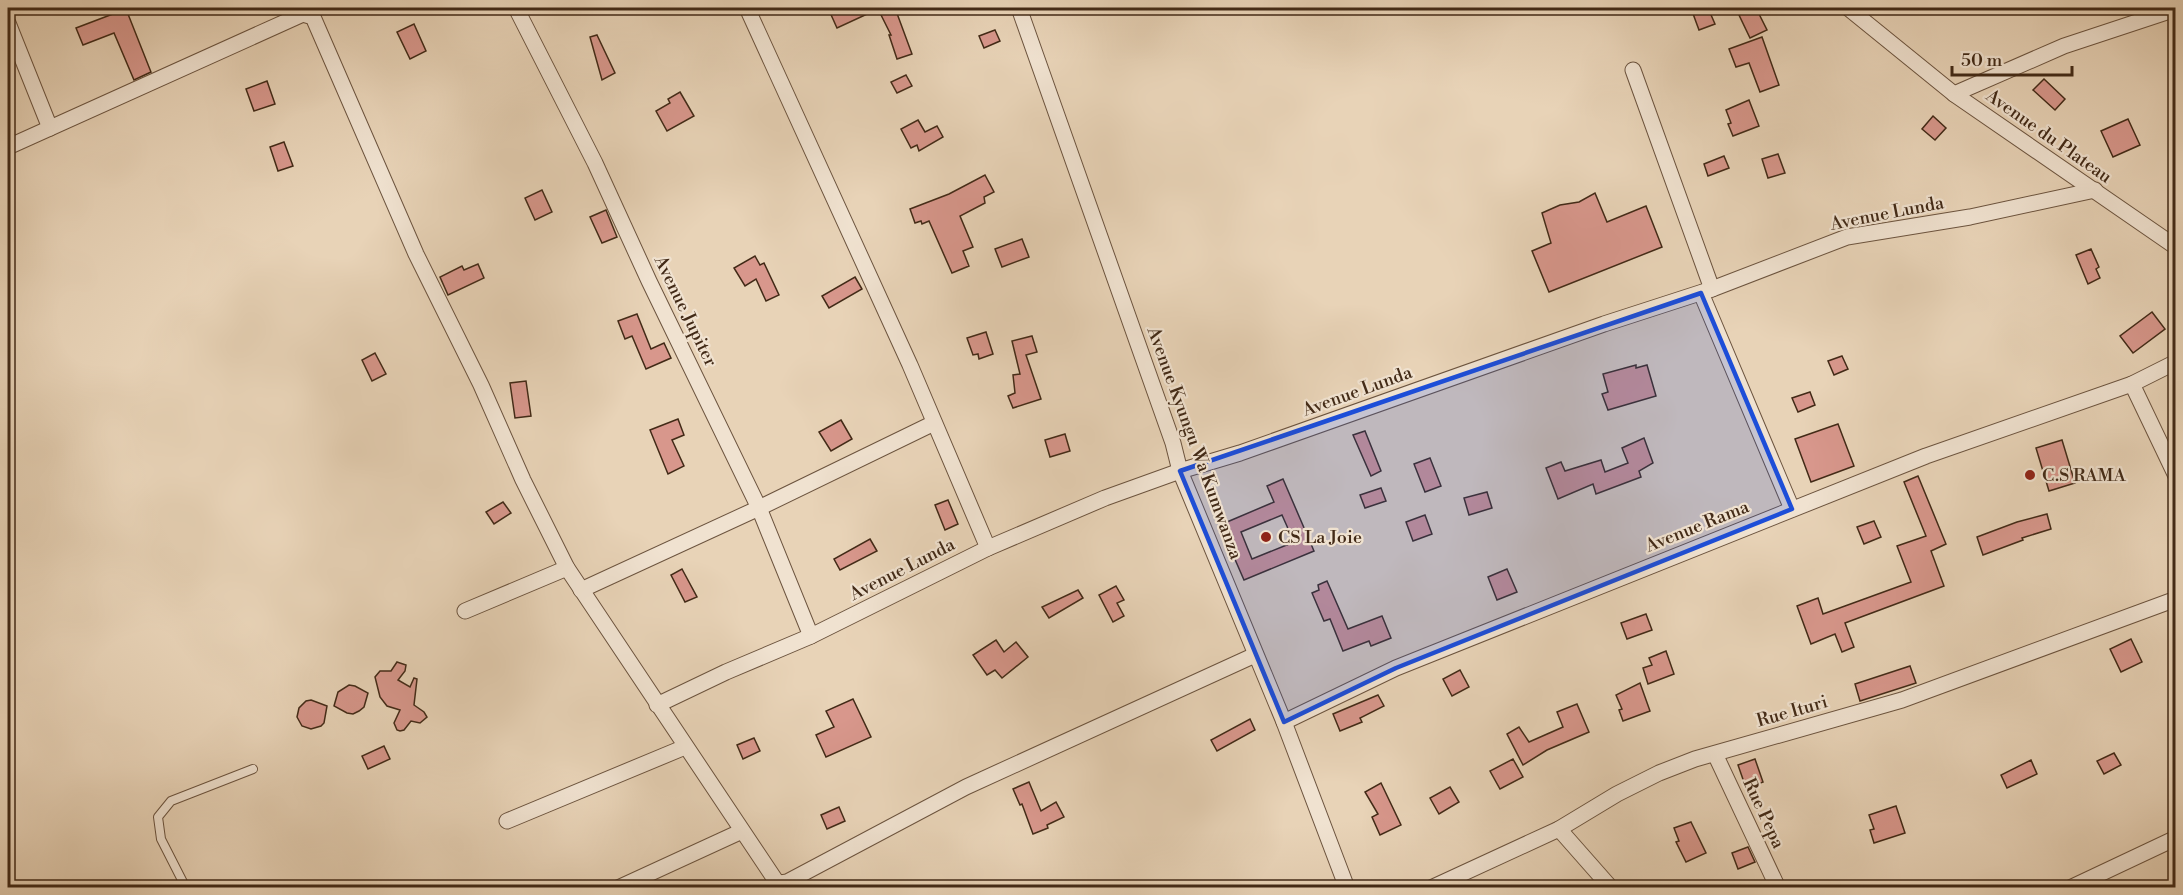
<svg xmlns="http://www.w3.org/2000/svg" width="2183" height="895" viewBox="0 0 2183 895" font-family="'Libre Bodoni',serif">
<rect width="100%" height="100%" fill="#e8d3b7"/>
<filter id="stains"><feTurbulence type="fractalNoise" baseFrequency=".00333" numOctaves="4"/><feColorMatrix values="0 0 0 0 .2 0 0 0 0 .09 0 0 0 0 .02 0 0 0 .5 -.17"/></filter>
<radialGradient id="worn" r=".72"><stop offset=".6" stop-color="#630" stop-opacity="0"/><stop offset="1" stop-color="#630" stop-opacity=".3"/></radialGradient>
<g fill="#d8978c" stroke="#422a17" stroke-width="1.5" fill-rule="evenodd">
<path d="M828,8H895L912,54L897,59L889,35H891L878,9L837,28Z"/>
<path d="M1701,8H1708L1715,24L1699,30L1692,11Z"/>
<path d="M1753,8H1756L1767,30L1750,38L1739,15Z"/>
<path d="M126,9L151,72L134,80L114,33L83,45L76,28Z"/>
<path d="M414,24L426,51L410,59L397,32Z"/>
<path d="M995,30L1000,41L984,48L979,36Z"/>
<path d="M597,35L615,73L602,80L590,37Z"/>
<path d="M1762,37L1779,85L1760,92L1749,63L1736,67L1729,49Z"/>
<path d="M906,75L912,86L897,93L891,82Z"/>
<path d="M2044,79L2065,99L2055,110L2033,90Z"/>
<path d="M267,81L275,104L254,111L246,89Z"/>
<path d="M680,92L694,116L667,131L656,111L670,103L668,99Z"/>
<path d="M1749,100L1759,126L1733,136L1728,124L1731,123L1726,110Z"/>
<path d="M1933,116L1946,128L1935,140L1922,129Z"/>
<path d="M2128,119L2140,145L2113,157L2101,131Z"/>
<path d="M918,120L925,132L937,126L943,137L919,151L917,145L911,148L901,129Z"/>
<path d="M284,142L293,166L278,171L270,147Z"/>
<path d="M1778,154L1785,173L1768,178L1762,159Z"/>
<path d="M1724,156L1729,168L1708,176L1704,164Z"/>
<path d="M985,175L994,192L984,197L985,203L960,216L973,247L963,251L969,266L952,273L929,221L922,224L921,221L915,223L910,209L949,194Z"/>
<path d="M542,190L552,212L535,220L525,198Z"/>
<path d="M1595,193L1607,222L1646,206L1662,247L1549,292L1532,251L1551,243L1542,213L1560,205L1579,202Z"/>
<path d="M606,210L617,237L602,243L590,217Z"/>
<path d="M1022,239L1029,257L1002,267L995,249Z"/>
<path d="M2091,249L2099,267L2096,269L2100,278L2088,284L2076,255Z"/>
<path d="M755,256L760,265L764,263L779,295L766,301L756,279L745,286L734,268Z"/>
<path d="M478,264L484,278L448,295L440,277L462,266L464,270Z"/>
<path d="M855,277L862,289L829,308L822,296Z"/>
<path d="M2152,312L2165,329L2133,353L2120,336Z"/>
<path d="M637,314L651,349L664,343L671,358L646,369L632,336L625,339L618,321Z"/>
<path d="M986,332L993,354L979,359L978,354L973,355L967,338Z"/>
<path d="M1032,336L1037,352L1026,355L1041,399L1013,408L1008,396L1015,393L1013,375L1020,374L1012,341Z"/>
<path d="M375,353L386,374L372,381L362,360Z"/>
<path d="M1842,356L1848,369L1834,375L1828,361Z"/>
<path d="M1636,365V368L1647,365L1656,396L1608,410L1602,394L1608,392L1603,374Z"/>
<path d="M526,381L531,416L515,418L510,383Z"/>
<path d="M1810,392L1815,405L1798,412L1792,398Z"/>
<path d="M678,419L684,435L672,440L684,466L668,474L650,430Z"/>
<path d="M841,420L852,439L831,451L819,432Z"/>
<path d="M1838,424L1854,466L1811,482L1795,439Z"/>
<path d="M1365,431L1381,471L1371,476L1353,435Z"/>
<path d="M1065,434L1070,451L1050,457L1045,440Z"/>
<path d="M1644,438L1653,463L1639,471L1641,477L1596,494L1593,484L1558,499L1546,468L1561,462L1565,471L1601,460L1605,472L1628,463L1622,448Z"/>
<path d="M2062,440L2075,483L2049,491L2036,448Z"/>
<path d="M1430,458L1441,486L1425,492L1414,464Z"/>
<path d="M1918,476L1946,544L1931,551L1944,586L1845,623L1854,647L1842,652L1835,634L1811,644L1797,606L1818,598L1823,614L1911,582L1897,546L1926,536L1904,482Z"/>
<path d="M1283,479L1314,551L1244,580L1220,525L1274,502L1267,486ZM1282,515L1294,542L1252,559L1241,532Z"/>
<path d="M1381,488L1386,501L1365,508L1360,495Z"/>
<path d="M1487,492L1492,508L1469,515L1464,498Z"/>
<path d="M948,500L958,524L945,530L935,505Z"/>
<path d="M503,502L511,513L494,524L486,512Z"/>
<path d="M2047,514L2051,529L2022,538L2023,540L1983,555L1977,537L2017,522Z"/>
<path d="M1425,515L1432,534L1413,541L1406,522Z"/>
<path d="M1874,521L1881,537L1864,544L1857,527Z"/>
<path d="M870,539L877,551L840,570L834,559Z"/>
<path d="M682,569L697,597L685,602L671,575Z"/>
<path d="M1507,569L1517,592L1497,600L1488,577Z"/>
<path d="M1327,581L1348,629L1382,616L1391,638L1371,646L1369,641L1343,651L1330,619L1324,621L1312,593L1319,590L1318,585Z"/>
<path d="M1116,586L1124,600L1117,603L1124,616L1113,622L1099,595Z"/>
<path d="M1078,590L1083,598L1049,618L1042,607Z"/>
<path d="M1646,614L1652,630L1627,639L1621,623Z"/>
<path d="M2131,639L2142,662L2121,672L2110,649Z"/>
<path d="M996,640L1004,652L1016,642L1028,657L1002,678L995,670L987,675L973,655Z"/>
<path d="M1666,651L1674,674L1648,684L1643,668L1652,665L1649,658Z"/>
<path d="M397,662L406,665L405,671L398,680L410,687L414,678L417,679L414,705L424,712L427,717L420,723L411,721L404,730L400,731L397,730L394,723L400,710L387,706L380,697L375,677L380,671H391Z"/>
<path d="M1910,666L1916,683L1860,701L1855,684Z"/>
<path d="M1460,670L1469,687L1452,696L1443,679Z"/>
<path d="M1640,683L1650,711L1623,721L1619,710L1622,709L1616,695Z"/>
<path d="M349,685L355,686L368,693L364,707L359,711L353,714L347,713L334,706L338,692Z"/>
<path d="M1378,695L1384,706L1360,718L1362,722L1340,731L1333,714Z"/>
<path d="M853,699L871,737L826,757L816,735L834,727L826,711Z"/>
<path d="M311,700L327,706L324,723L321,726L311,729L302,726L297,717L299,708L306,701Z"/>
<path d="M1577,704L1589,732L1547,750L1523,765L1507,734L1519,727L1529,742L1563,727L1557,712Z"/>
<path d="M1250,719L1255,730L1217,751L1211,740Z"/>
<path d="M754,738L760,751L743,759L737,745Z"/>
<path d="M384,746L390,759L368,769L362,756Z"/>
<path d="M2114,753L2121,765L2104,774L2097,761Z"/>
<path d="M1513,759L1523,777L1500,789L1490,771Z"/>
<path d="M1755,759L1763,782L1746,788L1738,765Z"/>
<path d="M2031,760L2037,774L2007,788L2001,775Z"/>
<path d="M1029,782L1041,811L1056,802L1064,817L1047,825L1048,828L1033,834L1022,804L1020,805L1013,789Z"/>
<path d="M1381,783L1401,825L1380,835L1372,817L1378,814L1365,792Z"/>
<path d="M1450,787L1459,802L1439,814L1430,798Z"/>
<path d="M1896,806L1905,833L1874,843L1870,830L1874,829L1869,815Z"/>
<path d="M839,807L845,821L827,829L821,815Z"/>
<path d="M1691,822L1706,853L1686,862L1676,842L1679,841L1674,828Z"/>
<path d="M1748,847L1755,862L1738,869L1732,853Z"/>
</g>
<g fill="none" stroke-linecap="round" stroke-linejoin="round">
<defs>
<path id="service" d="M186,888L161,839L158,817L171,801L253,769"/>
<g id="minor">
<path d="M516,8L595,163L649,281L759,508L811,636"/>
<path d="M747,8L910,365L988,548"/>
<path d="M1019,8L1173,443L1180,471L1284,722L1347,888"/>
<path d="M1848,8L1954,94L2176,247"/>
<path d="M8,23L50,128"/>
<path d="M1633,70L1712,289"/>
<path d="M1954,94L2064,46L2176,9"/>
<path d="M8,147L303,14L313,17L416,254L481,385L523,480L567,568L776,881L781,883L787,882L966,787L1255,655"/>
<path d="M1701,293L1792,509"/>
<path d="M2176,362L2132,384L2176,476"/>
<path d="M581,590L759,508L934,423"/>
<path d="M465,611L567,568"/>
<path d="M657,705L726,672L811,636L988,548L1105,498L1180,471L1240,453L1604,324L1712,289L1847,237L1970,217L2095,190"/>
<path d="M1284,722L1396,668L1926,456L2132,384"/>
<path d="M1715,754L1778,888"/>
<path d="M507,821L685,747"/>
<path d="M1559,829L1611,888"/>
<path d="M618,888L742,831"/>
<path d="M1431,888L1559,829L1617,794L1659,773L1695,759L1902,700L2176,599"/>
<path d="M2070,888L2176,838"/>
</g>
</defs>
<use href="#service" stroke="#6c543f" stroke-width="10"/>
<use href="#minor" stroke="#6c543f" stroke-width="17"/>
<use href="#service" stroke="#f0e2d0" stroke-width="8"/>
<use href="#minor" stroke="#f0e2d0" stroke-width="15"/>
</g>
<path fill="#1d4ed8" fill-opacity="0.2" stroke="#1d4ed8" stroke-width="4.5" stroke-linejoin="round" d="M1701,293L1792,509L1396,668L1284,722L1180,471Z"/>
<g fill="#8f2418" stroke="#f0e2d0" stroke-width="2">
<circle cx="2030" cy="475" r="6"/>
<circle cx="1266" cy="537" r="6"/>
</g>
<g text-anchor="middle" stroke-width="4.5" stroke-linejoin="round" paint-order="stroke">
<g font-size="18" fill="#422a17" stroke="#f0e2d0">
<text transform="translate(2049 136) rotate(35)" y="6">Avenue du Plateau</text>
<text transform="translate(1887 213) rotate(-11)" y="6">Avenue Lunda</text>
<text transform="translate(686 311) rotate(64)" y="6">Avenue Jupiter</text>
<text transform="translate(1357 391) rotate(-20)" y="6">Avenue Lunda</text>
<text transform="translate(1195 443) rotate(70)" y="6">Avenue Kyungu Wa Kumwanza</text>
<text transform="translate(1697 526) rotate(-22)" y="6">Avenue Rama</text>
<text transform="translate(902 569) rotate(-27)" y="6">Avenue Lunda</text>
<text transform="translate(1792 711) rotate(-16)" y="6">Rue Ituri</text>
<text transform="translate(1764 813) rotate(65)" y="6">Rue Pepa</text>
</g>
<g font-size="18" fill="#422a17" stroke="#f0e2d0" text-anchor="start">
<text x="2042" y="481">C.S RAMA</text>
<text x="1278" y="543">CS La Joie</text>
</g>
</g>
<rect width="2183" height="895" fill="none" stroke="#e8d3b7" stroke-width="30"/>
<rect x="9" y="9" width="2165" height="877" fill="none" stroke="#422a17" stroke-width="3"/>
<rect x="15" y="15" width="2153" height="865" fill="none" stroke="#422a17" stroke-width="1.5"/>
<path d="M1952 66v9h120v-9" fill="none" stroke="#422a17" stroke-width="3"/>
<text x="1961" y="66" font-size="18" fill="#422a17" stroke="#f0e2d0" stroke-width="4.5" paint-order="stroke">50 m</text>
<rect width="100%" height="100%" filter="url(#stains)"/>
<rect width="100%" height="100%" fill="url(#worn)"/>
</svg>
